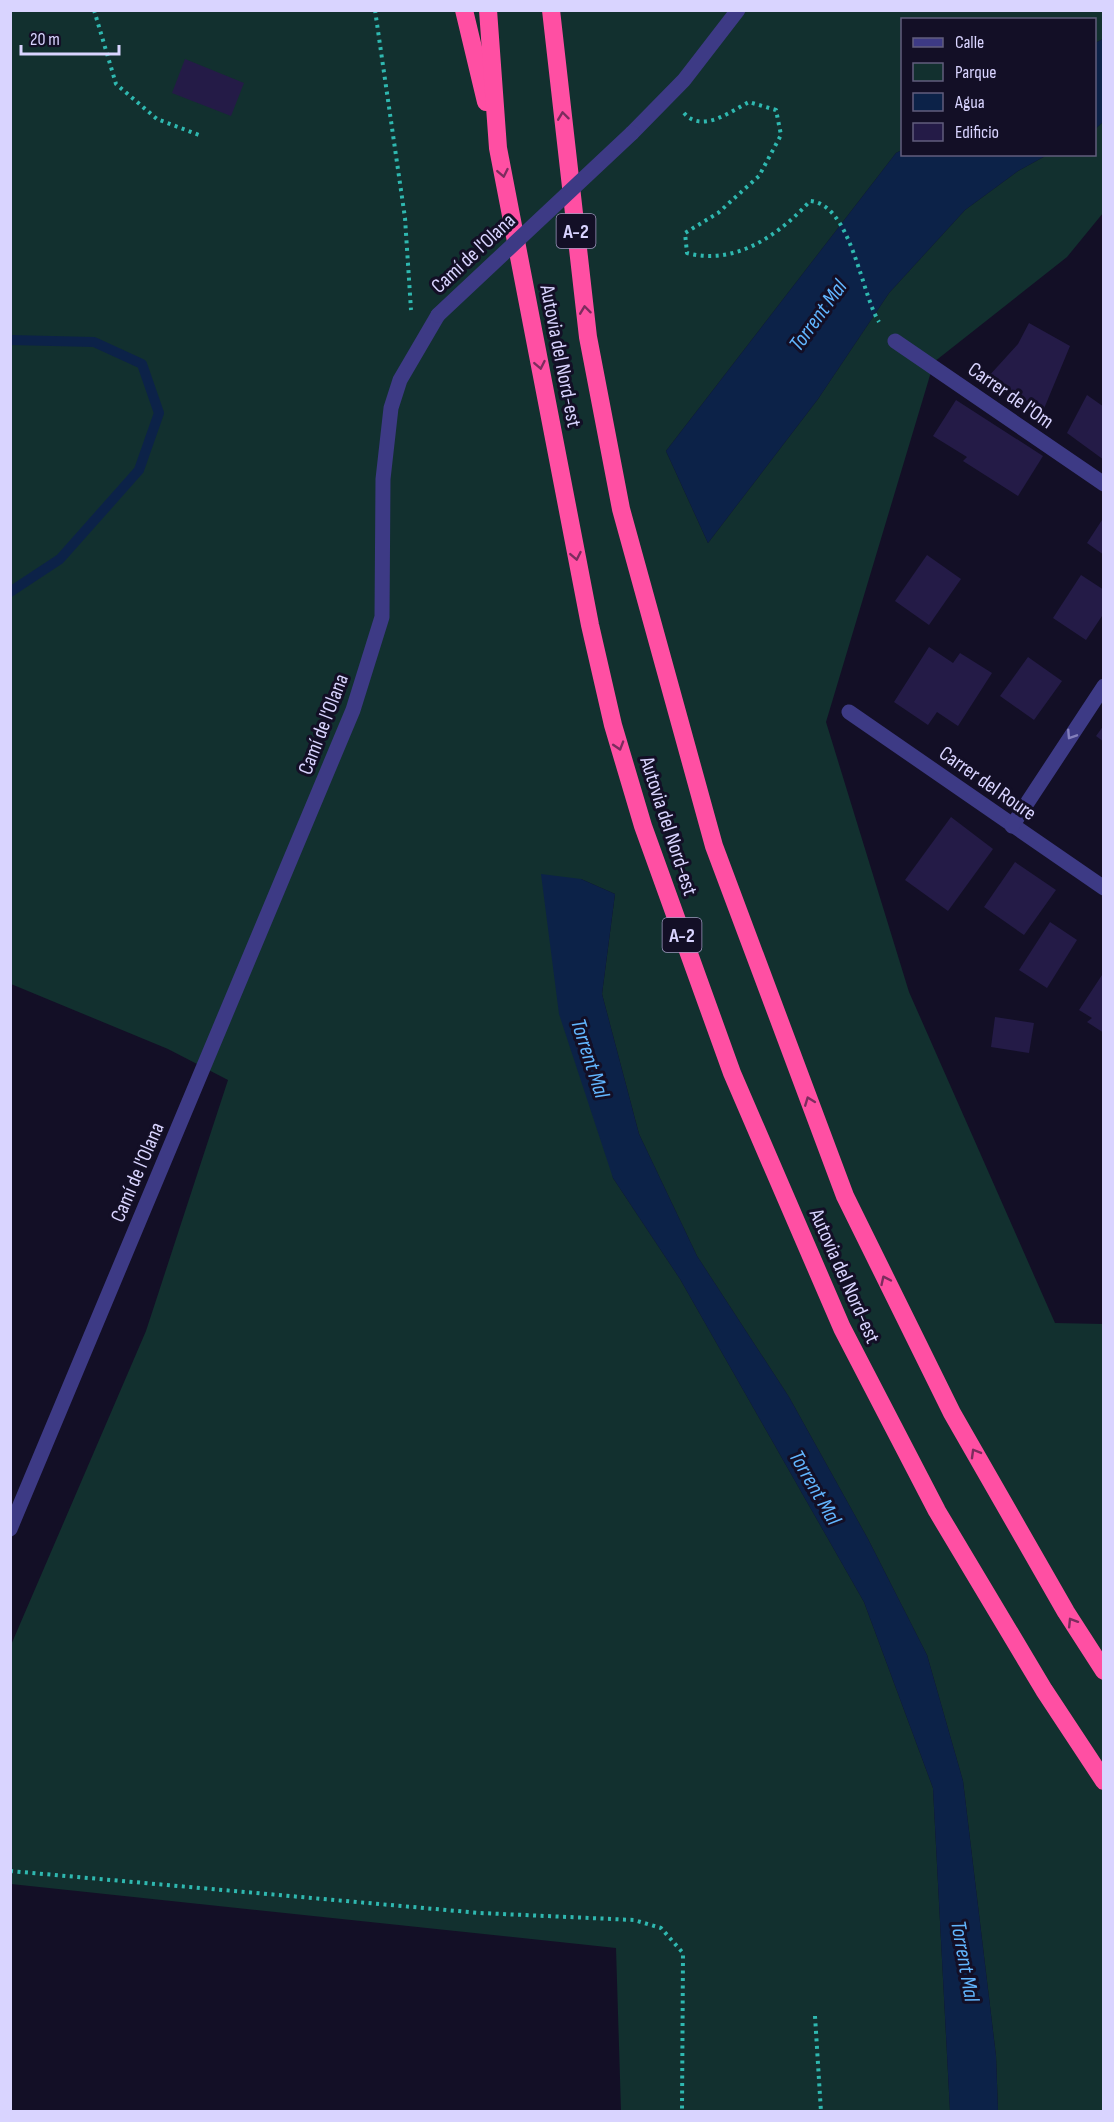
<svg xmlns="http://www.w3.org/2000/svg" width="1114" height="2122" viewBox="0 0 1114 2122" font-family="'Sofia Sans Condensed',sans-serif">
<rect width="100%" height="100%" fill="#130f26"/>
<path fill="#12302f" d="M10,11H1103V39L1095,43L1094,20H902V150L896,153L666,451L708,543L818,399L889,293L965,210L1018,171L1047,155L1094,154L1095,129L1103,122V213L1067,257L934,362L826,722L909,992L1055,1323L1103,1324V2111H998L996,2056L963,1781L927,1655L868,1539L789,1397L697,1256L639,1134L602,994L615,894L581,879L613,1178L680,1279L864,1602L933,1788L950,2111H621L616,1948L11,1884V1645L146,1331L228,1080L168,1049L11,984Z"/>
<g fill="#0c2248">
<path d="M1103,39V122L1095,129V43Z"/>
<path d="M902,150V154L1047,155L1018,171L965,210L889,293L818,399L708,543L666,451L896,153Z"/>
<path d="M541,874L581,879L615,894L602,994L639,1134L697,1256L789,1397L868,1539L927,1655L963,1781L996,2056L998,2111H950L933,1788L864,1602L680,1279L613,1178L559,1014Z"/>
</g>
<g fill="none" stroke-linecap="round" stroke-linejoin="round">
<path stroke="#0c2248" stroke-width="10" d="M10,340L94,342L142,364L159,413L139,470L60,559L10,592"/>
</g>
<g fill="#241b47">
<path d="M185,59L244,83L231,116L172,93Z"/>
<path d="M1029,323L1070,346L1043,411L988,377L1018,344Z"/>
<path d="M1087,395L1104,407V460L1067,433Z"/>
<path d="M956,400L1043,456L1018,496L963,461L967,457L933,436Z"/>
<path d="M1104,517V555L1087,543Z"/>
<path d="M927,555L961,579L929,625L895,601Z"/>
<path d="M1081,575L1104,590V613L1086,640L1053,618Z"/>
<path d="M929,647L953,663L960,653L992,673L958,726L937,712L928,725L894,702Z"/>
<path d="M1028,657L1062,681L1034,720L1000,696Z"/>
<path d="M1104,725V742L1096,736Z"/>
<path d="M951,817L993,849L948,911L905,880Z"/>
<path d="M1015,862L1056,890L1024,935L984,907Z"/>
<path d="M1050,922L1077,940L1047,988L1019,970Z"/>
<path d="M1104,972V1033L1087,1022L1092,1018L1079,1010Z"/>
<path d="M995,1017L1034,1023L1029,1053L991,1047Z"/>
</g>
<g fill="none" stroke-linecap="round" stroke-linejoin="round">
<g stroke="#2fb8b0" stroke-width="4" stroke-dasharray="3 4.5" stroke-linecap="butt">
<path d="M94,10L116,84L157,119L199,135"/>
<path d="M375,10L405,218L411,310"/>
<path d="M684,113C702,134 731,111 749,102L776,110L781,135L759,176L718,213L685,233L687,253C735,266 779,235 810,201C851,204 861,293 879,322"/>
<path d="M10,1871L480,1913L634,1920L661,1928L683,1953L682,2112"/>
<path d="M815,2016L821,2112"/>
</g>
<g stroke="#3d3a85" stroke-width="15">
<path d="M632,133L684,80L738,10"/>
<path d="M895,341L1104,484"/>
<path d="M849,712L1104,888"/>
<path d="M1012,826L1104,686"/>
<path d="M10,1529L353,710L382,617L383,479L391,408L400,380L438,315"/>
</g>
<g stroke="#ff4fa3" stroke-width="18">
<path d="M464,10L486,102"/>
<path d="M488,10L498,148L590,625L613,725L643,826L732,1073L842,1328L937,1511L1044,1690L1104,1781"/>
<path d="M551,10L588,337L621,509L714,846L845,1196L952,1413L1066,1612L1104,1671"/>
</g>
<path stroke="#3d3a85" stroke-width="15" d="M438,315L632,133"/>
</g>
<defs><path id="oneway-chevron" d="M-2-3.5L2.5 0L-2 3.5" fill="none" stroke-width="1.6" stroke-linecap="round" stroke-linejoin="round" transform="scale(1.5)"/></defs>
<g stroke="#7d2c5e">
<use href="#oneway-chevron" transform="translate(563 116) rotate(-97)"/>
<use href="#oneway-chevron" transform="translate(503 173) rotate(79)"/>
<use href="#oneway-chevron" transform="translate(585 310) rotate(-97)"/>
<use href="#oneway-chevron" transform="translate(540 365) rotate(79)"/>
<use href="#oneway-chevron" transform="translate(576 556) rotate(79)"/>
<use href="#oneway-chevron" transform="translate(619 746) rotate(73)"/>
<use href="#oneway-chevron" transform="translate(809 1101) rotate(-111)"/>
<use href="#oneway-chevron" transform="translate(885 1280) rotate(-115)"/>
<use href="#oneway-chevron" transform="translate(975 1453) rotate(-120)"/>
<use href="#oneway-chevron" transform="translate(1072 1622) rotate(-122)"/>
</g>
<use stroke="#837fbc" href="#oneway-chevron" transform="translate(1071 735) rotate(123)"/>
<g text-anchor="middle" stroke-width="6" stroke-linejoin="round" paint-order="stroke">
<g fill="#130f26" stroke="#9e99be" stroke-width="1.5">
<rect x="556.5" y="214" width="39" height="34" rx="4.5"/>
<rect x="662.5" y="918" width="39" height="34" rx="4.5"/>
</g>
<g font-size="20" font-weight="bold" fill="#d9d4ff">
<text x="576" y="238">A-2</text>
<text x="682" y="942">A-2</text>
</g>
<g font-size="21" fill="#d9d4ff" stroke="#130f26">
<text transform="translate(473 253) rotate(-43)" y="7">Camí de l'Olana</text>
<text transform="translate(561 356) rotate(79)" y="7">Autovia del Nord-est</text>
<text transform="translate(1011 395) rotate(35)" y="7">Carrer de l'Om</text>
<text transform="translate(323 724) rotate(-69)" y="7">Camí de l'Olana</text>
<text transform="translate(988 783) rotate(35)" y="7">Carrer del Roure</text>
<text transform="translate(669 826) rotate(72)" y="7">Autovia del Nord-est</text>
<text transform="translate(137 1172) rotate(-67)" y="7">Camí de l'Olana</text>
<text transform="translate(845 1276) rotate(66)" y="7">Autovia del Nord-est</text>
</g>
<g font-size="22" font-style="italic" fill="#62b6ff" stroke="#130f26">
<text transform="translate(817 315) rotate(-54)" y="8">Torrent Mal</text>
<text transform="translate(591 1058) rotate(72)" y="8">Torrent Mal</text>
<text transform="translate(816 1487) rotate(60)" y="8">Torrent Mal</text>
<text transform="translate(966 1961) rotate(80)" y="8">Torrent Mal</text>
</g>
</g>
<rect width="1114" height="2122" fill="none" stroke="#d9d4ff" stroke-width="24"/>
<rect x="901" y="18" width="195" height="138" fill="#130f26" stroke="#625e7d" stroke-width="1.5"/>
<rect x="913" y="38" width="30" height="9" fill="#3d3a85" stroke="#625e7d" stroke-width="1.5"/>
<text x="955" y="48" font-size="18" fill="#d9d4ff">Calle</text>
<rect x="913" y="63" width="30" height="18" fill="#12302f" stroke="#625e7d" stroke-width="1.5"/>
<text x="955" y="78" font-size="18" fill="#d9d4ff">Parque</text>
<rect x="913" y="93" width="30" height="18" fill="#0c2248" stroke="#625e7d" stroke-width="1.5"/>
<text x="955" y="108" font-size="18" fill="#d9d4ff">Agua</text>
<rect x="913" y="123" width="30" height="18" fill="#241b47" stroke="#625e7d" stroke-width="1.5"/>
<text x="955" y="138" font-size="18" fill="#d9d4ff">Edificio</text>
<path d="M21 45v9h98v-9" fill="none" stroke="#d9d4ff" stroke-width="3"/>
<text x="30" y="45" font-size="18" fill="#d9d4ff" stroke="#130f26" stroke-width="4.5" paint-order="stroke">20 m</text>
</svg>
